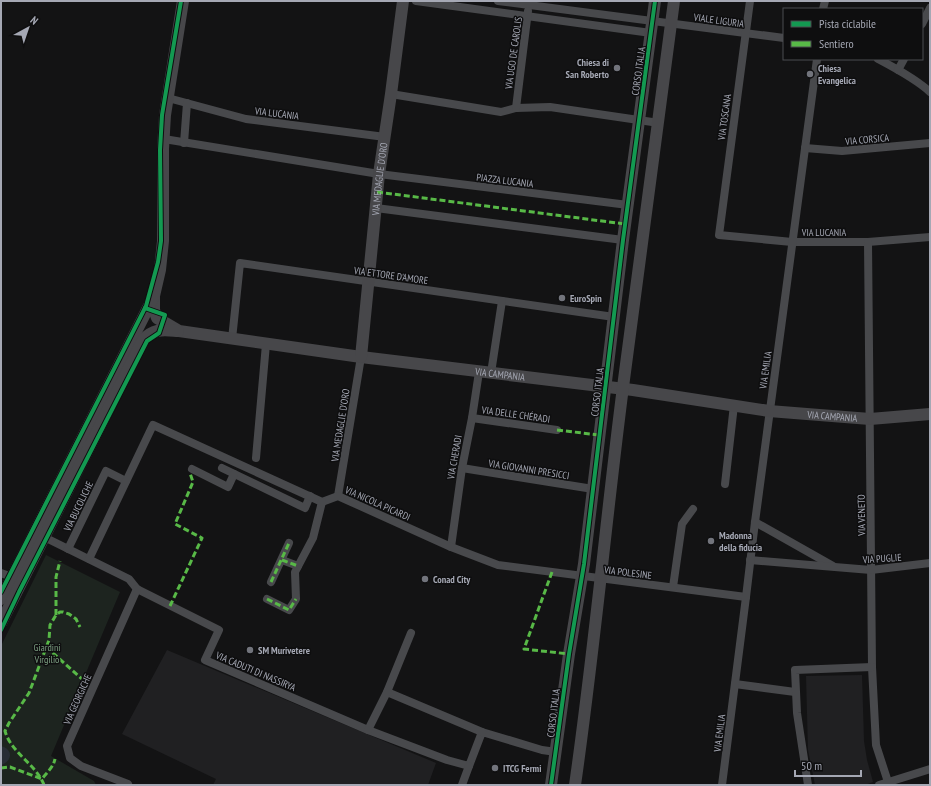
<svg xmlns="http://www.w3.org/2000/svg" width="931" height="786" viewBox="0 0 931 786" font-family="'PT Sans Narrow',sans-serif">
<rect width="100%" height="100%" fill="#131314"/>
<g fill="#202022">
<path d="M167,650L436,763L428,785H213L216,779L122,734Z"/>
<path d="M862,675L864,741L867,760L873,782L865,785H815L808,750L806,676Z"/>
</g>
<path fill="#1d241f" d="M46,555L120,592L51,756L94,781L96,785H1V646Z"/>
<path fill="#282d35" d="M1,746C13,749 13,761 1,765Z"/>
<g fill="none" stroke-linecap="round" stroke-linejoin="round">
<g stroke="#48494c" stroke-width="8">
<path d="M416,1L651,33"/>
<path d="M498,1L784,38"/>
<path d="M750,1L719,235L792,242H868L930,237"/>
<path d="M823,9L825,1"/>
<path d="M922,24L930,8"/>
<path d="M878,59C895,68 916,79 930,92"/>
<path d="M898,70L904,59"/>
<path d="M391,94L501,112L516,108L550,107L659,123"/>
<path d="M168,98L246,119L385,137"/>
<path d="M516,108L528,11"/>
<path d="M164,139L379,174L628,205"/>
<path d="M184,143L187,103"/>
<path d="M805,148L842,151L930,143"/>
<path d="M376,208L623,240"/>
<path d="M868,242L872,667L876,745L889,785"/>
<path d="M232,339L240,263L614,317"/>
<path d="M491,373L502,301"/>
<path d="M472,418L557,430"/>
<path d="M256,458L266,344"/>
<path d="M222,468L305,508L310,496"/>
<path d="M462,468L593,489"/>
<path d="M192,469L228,487L234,474"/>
<path d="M725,484L734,405"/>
<path d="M338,496L361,357"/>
<path d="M755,522L833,566"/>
<path d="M44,537L129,579L137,589L219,630L205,660L368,730L447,760L469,766L482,732L542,750L556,752"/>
<path d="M451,547L462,468L472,418L479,372"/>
<path d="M68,549L106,471L126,481"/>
<path d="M89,559L153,425L322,502L338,496L451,547L498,565L746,597"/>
<path d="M282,560L298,566"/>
<path d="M750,560L871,570L930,563"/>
<path d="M1,573L15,578"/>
<path d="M271,582L289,543"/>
<path d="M673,587L682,524L693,509"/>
<path d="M267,599L289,610L296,599L295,572L313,538L322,502"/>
<path d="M735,684L795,692"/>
<path d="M387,692L482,732"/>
<path d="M368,730L387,692L411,633"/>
<path d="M127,785L128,784L81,766L70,758L67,746L137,589"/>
<path d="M462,785L469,766"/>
<path d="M722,785L746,597L755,522L817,59"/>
<path d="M808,785L797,713L795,670L872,667"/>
<path d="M879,785L930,769"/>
</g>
<g stroke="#47474a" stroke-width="12">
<path id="s1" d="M154,296V310L157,318L179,331L361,357L633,390L769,411L870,419L930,414"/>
<path id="s2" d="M361,357L379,174L391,94L403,1"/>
<path d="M1,599L154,296L160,270L163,241V149L165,115L183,1"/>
<path d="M1,623L143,340C154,328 163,330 178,331"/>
<path d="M551,785L569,654L584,564L623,240L655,1"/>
<path d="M575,785C594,653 606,519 623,387C639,258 658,130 674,1"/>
</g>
<g stroke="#58b947" stroke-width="3" stroke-dasharray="6 3" stroke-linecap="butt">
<path d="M377,192L625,224"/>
<path d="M557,430L599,435"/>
<path d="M282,560L298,566"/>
<path d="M552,572L524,649L569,654"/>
<path d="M271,582L289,543"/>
<path d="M267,599L289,610L296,599"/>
<path d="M170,606L202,538L175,524L193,482L190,473"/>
<path d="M56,615V577L60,561"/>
<path d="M46,647L83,680"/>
<path d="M1,768L10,767L42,779C47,772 53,768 55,759"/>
<path d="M44,785C36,764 11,753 5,731L9,723L29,693L49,640L50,625L56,615L60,612H63L69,614L76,619L80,627"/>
</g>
<defs>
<g id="cycleway">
<path d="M1,592L146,306L158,262L161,241L160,150L162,115L181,1"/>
<path d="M1,630L19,592L147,341L159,333L165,315L145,308"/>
<path d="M551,785L569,654L584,564L623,240L655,1"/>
</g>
</defs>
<use href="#cycleway" stroke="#0e0e0f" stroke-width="6"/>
<use href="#cycleway" stroke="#139951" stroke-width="4"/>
</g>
<g fill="#72747c" stroke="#0e0e0f" stroke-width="1.5">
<circle cx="617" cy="68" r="4"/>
<circle cx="810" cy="74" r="4"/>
<circle cx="562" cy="298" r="4"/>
<circle cx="711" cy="541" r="4"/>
<circle cx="425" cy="579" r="4"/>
<circle cx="250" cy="650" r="4"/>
<circle cx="495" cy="768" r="4"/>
</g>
<g text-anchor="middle" stroke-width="3" stroke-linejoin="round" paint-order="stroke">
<g font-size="10" fill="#a5a8b4" stroke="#0e0e0f">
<text transform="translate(719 20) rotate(8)" y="4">VIALE LIGURIA</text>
<text transform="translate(513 53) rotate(-82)" y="4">VIA UGO DE CAROLIS</text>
<text transform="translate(638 71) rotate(-82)" y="4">CORSO ITALIA</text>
<text transform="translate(277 113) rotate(7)" y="4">VIA LUCANIA</text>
<text transform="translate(724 117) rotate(-82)" y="4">VIA TOSCANA</text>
<text transform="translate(867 139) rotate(-5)" y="4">VIA CORSICA</text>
<text dy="4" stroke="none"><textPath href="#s2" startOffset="179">VIA MEDAGLIE D'ORO</textPath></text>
<text transform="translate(505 180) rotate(7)" y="4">PIAZZA LUCANIA</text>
<text x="824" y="236">VIA LUCANIA</text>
<text transform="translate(391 275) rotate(8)" y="4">VIA ETTORE D'AMORE</text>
<text transform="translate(765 370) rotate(-82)" y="4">VIA EMILIA</text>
<text dy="4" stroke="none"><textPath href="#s1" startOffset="372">VIA CAMPANIA</textPath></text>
<text transform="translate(597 392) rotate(-83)" y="4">CORSO ITALIA</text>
<text transform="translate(516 414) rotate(8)" y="4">VIA DELLE CHÉRADI</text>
<text dy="4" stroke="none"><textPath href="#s1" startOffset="707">VIA CAMPANIA</textPath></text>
<text transform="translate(340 425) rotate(-81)" y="4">VIA MEDAGLIE D'ORO</text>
<text transform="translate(454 457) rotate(-80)" y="4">VIA CHERADI</text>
<text transform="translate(529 469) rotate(9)" y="4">VIA GIOVANNI PRESICCI</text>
<text transform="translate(378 503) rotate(24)" y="4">VIA NICOLA PICARDI</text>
<text transform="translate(78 506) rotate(-64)" y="4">VIA BUCOLICHE</text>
<text transform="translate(861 515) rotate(-91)" y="4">VIA VENETO</text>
<text transform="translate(882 558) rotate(-4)" y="4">VIA PUGLIE</text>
<text transform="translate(628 572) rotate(7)" y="4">VIA POLESINE</text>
<text transform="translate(256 671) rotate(23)" y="4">VIA CADUTI DI NASSIRYA</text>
<text transform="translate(77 699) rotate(-66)" y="4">VIA GEORGICHE</text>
<text transform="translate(553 713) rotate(-83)" y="4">CORSO ITALIA</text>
<text transform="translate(719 733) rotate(-83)" y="4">VIA EMILIA</text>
</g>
<g font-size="10" font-weight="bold" fill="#a5a8b4" stroke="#0e0e0f" text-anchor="start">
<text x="609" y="66" text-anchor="end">Chiesa di<tspan x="609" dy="12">San Roberto</tspan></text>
<text x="818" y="72">Chiesa<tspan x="818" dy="12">Evangelica</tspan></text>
<text x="570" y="302">EuroSpin</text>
<text x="719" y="539">Madonna<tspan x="719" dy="12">della fiducia</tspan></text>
<text x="433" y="583">Conad City</text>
<text x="258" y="654">SM Murivetere</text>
<text x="503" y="772">ITCG Fermi</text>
</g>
<g font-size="10" fill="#7c9f82" stroke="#0e0e0f">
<text x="47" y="651">Giardini<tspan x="47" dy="12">Virgilio</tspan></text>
</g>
</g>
<rect width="931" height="786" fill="none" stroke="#a5a8b4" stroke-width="4"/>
<rect x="783" y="8" width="140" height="52" fill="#0e0e0f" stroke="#4a4c51"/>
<rect x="791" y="21" width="20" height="6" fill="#139951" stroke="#4a4c51"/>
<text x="819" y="28" font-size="12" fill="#a5a8b4">Pista ciclabile</text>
<rect x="791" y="41" width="20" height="6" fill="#58b947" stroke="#4a4c51"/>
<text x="819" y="48" font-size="12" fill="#a5a8b4">Sentiero</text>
<g transform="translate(28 28) rotate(40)" stroke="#0e0e0f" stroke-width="3" paint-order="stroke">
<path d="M0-3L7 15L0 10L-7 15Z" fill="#a5a8b4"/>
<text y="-6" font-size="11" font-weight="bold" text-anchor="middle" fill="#a5a8b4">N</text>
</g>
<path d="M795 770v6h66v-6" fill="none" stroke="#a5a8b4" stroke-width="2"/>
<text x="801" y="770" font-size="12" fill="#a5a8b4" stroke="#0e0e0f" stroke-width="3" paint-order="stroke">50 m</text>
</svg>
